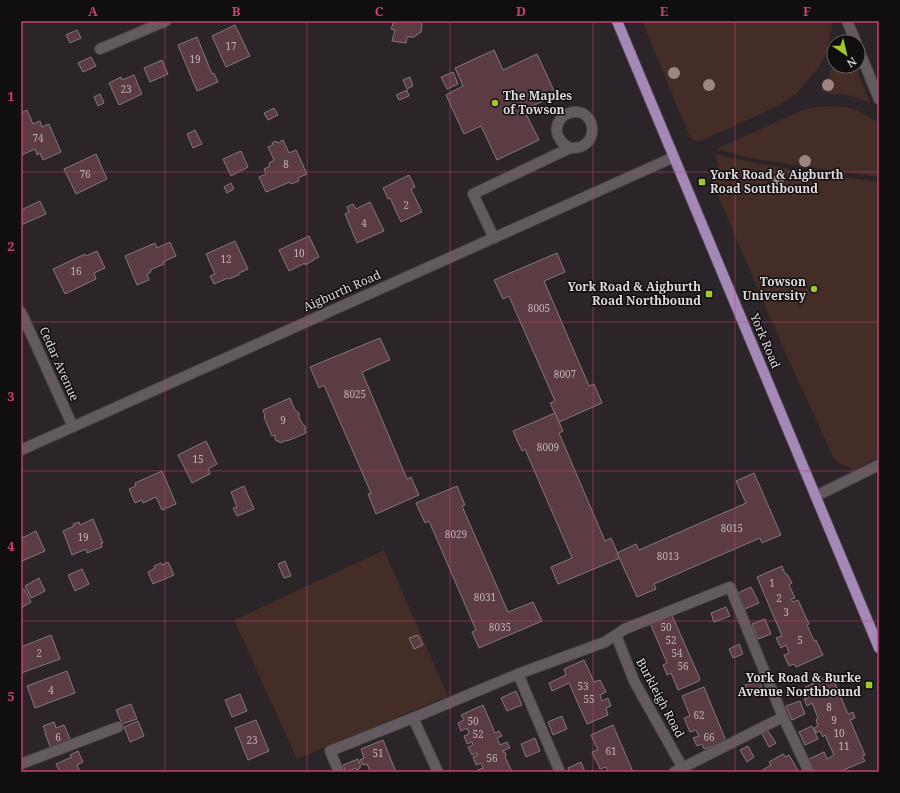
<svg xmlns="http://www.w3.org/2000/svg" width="900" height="793" viewBox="0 0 900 793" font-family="'Noto Serif',serif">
<rect width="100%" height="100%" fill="#2b2428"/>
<g fill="#442d26">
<path d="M642,21H833L829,42L825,56L818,68L797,93L780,105L707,138C699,141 697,144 690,137Z"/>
<path d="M834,64V66H855L870,103C864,101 857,98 851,96C841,93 829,95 821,91Z"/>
<path d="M828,106L847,107L858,111L878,122L879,124V177L749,158L716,149L803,110L816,107Z"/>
<path d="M715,155H718C771,167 825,175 879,182V457L854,470H851V467C843,467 840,464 834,459L781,343L710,177L713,170L719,166Z"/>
<path d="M384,550L448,696L297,759L234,620Z"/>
</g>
<g fill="#5b3c42" stroke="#83787a">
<path d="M394,21H420L422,25L421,32L414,37H407L406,43L392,41L395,30L391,29Z"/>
<path d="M235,25L250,56L226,67L212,36Z"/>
<path d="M77,30L81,38L70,43L66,35Z"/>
<path d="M197,37L212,74L214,73L218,82L197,91L178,45Z"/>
<path d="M494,50L503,70L537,54L556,95L524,110L539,140L497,160L481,126L464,134L446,95L463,86L455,68Z"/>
<path d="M91,57L96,66L83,72L78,63Z"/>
<path d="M162,60L168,74L150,82L144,68Z"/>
<path d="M453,72L458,84L447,89L441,77Z"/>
<path d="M134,75L142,94L119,105L109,83L121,77L122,80Z"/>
<path d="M410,77L413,86L407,89L403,80Z"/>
<path d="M407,90L409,96L399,100L396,95Z"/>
<path d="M100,94L104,103L98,106L94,97Z"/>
<path d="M274,108L278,115L268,120L264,113Z"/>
<path d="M27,110L33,124L40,121L42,127L49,124L61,152L43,160L40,153L37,155L35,149L22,155L21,152V113Z"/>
<path d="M195,130L202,144L193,148L187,134Z"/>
<path d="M283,140L289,153L296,150L307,174L298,178L299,181L291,184L290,182L266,192L259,177L266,174L264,169L270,166L269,163L274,160L268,147L273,145L272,143L276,141L278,143Z"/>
<path d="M241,151L248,167L231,176L223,159Z"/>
<path d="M96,154L107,179L76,194L64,169Z"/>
<path d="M409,175L415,187L411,189L422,212L401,222L390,198L388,199L383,188Z"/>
<path d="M231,183L234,189L227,193L224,187Z"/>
<path d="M40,201L46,214L21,225V210Z"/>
<path d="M370,202L384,231L357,243L345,214L349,212L347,207L353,204L356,209Z"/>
<path d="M309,236L319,257L314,259V260L305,265V263L289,271L279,250Z"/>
<path d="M235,241L248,269L239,273V275L229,279L228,278L214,284L210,276L215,274L206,254Z"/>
<path d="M170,242L176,256L163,262L164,264L150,270L151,272L147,274L149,280L137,285L125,256L155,243L157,248Z"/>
<path d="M97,251L105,268L94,273L96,279L65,294L53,269L85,254L86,256Z"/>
<path d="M557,253L565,272L544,281L589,386L594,384L602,403L559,422L550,403L555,401L509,296L503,299L494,280Z"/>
<path d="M380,338L390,360L362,372L407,479L411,477L419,495L376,514L368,494L371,493L324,385L319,388L310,367Z"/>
<path d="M290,398L295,410L299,413V418L302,423L305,426V430L306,433L287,441V440L280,443L279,441H276L275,438V435L272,436L264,417L265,416L263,410Z"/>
<path d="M555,413L563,431L559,433L605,541L611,538L620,558L558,584L551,567L572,558L525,449L522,451L513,431Z"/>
<path d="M206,441L217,464L208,469L210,474L192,483L178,455Z"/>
<path d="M162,471L176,504L162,510L156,497L143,503L142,500L135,503L129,489L136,486L135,483Z"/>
<path d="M754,473L781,535L762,543L760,538L654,584L656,589L637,597L617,553L636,544L639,550L746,503L736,481Z"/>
<path d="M244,486L254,509L237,516L233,508L237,507L231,492Z"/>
<path d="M457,486L465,505L462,506L508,612L533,602L542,621L479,648L472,632L476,630L429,521L425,523L416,503Z"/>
<path d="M93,519L103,543H101L102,547L87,553L86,549L72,555L63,531L74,526L73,524L79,522L80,525Z"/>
<path d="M36,531L45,551L22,561L21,536L22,538Z"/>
<path d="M285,561L291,576L284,578L278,564Z"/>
<path d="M168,562L174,575L153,584L148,572L155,568L154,566L161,563L162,565Z"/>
<path d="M782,566L785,574H787L792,583L789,585L795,598L791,599L793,602L798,600L809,624L807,625L814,641L816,640L823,655L796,667L794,664L789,666L784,655L789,653L786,645L781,648L776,638L782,636L757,577Z"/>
<path d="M82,569L89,584L75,591L68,575Z"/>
<path d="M39,578L45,591L31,598L25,586Z"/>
<path d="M751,587L759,603L745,609L738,593Z"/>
<path d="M24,589L31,602L21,608V591Z"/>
<path d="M726,607L730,616L714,622L711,613Z"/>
<path d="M671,613L700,679L699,680V681L678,690L671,673L667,675L663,665L667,663L650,623Z"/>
<path d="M765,619L771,634L758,639L752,624Z"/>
<path d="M51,635L60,659L21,673V647Z"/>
<path d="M418,635L423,645L414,649L409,638Z"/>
<path d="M739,644L743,654L733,658L729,649Z"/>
<path d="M584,660L594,682L600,680L606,692L600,695L602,701L608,698L611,706L606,708L608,715L587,724L569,683L552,691L549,683L566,675L564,669Z"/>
<path d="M67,671L75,693L35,708L27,686Z"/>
<path d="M832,676L848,714L853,712L855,718L850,720L865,755L862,756L865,761L839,772H815L809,759L824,752L827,759L834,755L825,735L823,737L820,731L816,733L814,728L818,726L816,720L818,718L812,703L807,706L804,699L809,697L805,687L813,684L812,681L822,677L823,680Z"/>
<path d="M759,680L762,687L748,692L745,685Z"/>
<path d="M704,687L726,741L704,749L702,744L697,746L693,738L699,736L696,730L690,732L684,718L690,716L682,696Z"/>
<path d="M516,691L522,705L507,711L501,698Z"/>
<path d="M240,694L247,711L232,717L225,700Z"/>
<path d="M800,701L805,714L792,720L786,706Z"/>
<path d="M131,704L137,719L122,724L116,710Z"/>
<path d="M483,705L495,733L499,731L502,736L497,738L500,745L507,742L510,748L502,751L503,752H505L506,756L505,757L512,772H479L478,770L483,768L481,763L476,765L473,757L478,755L477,753L472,755L468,747L473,745L472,742L467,744L464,736L469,734L467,728L461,731L458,723L464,720L461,715Z"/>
<path d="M562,716L567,729L553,735L548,722Z"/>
<path d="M256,720L269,751L248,760L235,728Z"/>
<path d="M138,721L144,736L130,742L124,727Z"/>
<path d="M54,722L56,728L64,725L71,741L51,749L45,733H46L43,726Z"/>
<path d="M613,725L633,772H608L606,767L600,769L592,752L598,750L591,735Z"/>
<path d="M812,726L818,739L805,745L799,732Z"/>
<path d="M768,731L776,743L769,747L762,734Z"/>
<path d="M535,738L540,751L526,757L521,744Z"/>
<path d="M383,740L396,772H368L370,771L367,764L363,765L360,760L364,758L361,749Z"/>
<path d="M748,746L754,757L747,762L740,750Z"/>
<path d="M78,751L83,762L77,765L80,772H60L56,764L72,757L70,755Z"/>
<path d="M783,754L785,757L789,755L799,772H759L771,765L769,762Z"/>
<path d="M358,759L361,766H360V768L357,770L356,768L346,772L343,765Z"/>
<path d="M581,762L585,772H569L568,768Z"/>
</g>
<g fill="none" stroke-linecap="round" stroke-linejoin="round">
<defs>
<g id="minor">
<path d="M847,21L856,42"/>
<path d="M858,48L879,99"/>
<path d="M100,49L166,21"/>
<path d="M494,238L473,194L570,148C601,150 597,109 573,112C568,113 562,116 560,120C552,131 560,143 570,148"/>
<path d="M21,312L73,427"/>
<path d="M21,450L674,157"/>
<path d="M816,496L879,465"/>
<path d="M616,635L634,681L685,772"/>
<path d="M518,674L560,772"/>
<path d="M413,718L438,772"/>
<path d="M21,764L118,727"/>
<path d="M339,772L330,751L413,718L518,674L605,642L625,629L730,587L783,717L809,772"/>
<path d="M674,772L783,717"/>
</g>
<path id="major" d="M617,21L879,648"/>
</defs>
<use href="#minor" stroke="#484246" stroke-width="12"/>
<use href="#major" stroke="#484246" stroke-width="12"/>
<use href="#minor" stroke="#625a5f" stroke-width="10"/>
<use href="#major" stroke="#a488b8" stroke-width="10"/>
</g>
<g fill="#9d8581">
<circle cx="674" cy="73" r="6"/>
<circle cx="709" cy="85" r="6"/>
<circle cx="828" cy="85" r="6"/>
<circle cx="805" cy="161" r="6"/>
<circle cx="778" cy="181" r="6"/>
</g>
<path fill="none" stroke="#c83f75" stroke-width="1" stroke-opacity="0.55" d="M165,21V772M307,21V772M450,21V772M593,21V772M735,21V772M21,172H879M21,322H879M21,471H879M21,621H879"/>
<g fill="#a0ca2c" stroke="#110e10" stroke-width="1.5">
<circle cx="495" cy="103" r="4"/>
<rect x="698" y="178" width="8" height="8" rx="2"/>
<circle cx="814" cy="289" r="4"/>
<rect x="705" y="290" width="8" height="8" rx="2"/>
<rect x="865" y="681" width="8" height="8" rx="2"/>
</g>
<g text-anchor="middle" stroke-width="3" stroke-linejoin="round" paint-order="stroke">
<g font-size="10" fill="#bdb2b6">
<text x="231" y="50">17</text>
<text x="195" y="63">19</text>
<text x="126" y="93">23</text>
<text x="38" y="142">74</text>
<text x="286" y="168">8</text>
<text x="85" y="178">76</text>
<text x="406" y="209">2</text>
<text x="364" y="227">4</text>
<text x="299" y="257">10</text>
<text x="226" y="263">12</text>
<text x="76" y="275">16</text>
<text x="539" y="312">8005</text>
<text x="565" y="378">8007</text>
<text x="355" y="398">8025</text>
<text x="283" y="424">9</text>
<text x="548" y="451">8009</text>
<text x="198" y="463">15</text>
<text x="732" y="532">8015</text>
<text x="456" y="538">8029</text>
<text x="83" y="541">19</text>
<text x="668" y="560">8013</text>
<text x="772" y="587">1</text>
<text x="485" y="601">8031</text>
<text x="779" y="602">2</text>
<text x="786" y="616">3</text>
<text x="500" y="631">8035</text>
<text x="666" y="631">50</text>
<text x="671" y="644">52</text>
<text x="800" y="644">5</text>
<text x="39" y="657">2</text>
<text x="677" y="657">54</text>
<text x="683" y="670">56</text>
<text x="583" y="690">53</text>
<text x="51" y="694">4</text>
<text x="589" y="703">55</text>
<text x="829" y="711">8</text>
<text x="699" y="719">62</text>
<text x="834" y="724">9</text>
<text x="473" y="725">50</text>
<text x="839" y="737">10</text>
<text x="478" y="738">52</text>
<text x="58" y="741">6</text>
<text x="709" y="741">66</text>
<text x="252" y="744">23</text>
<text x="844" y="750">11</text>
<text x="611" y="755">61</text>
<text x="378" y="757">51</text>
<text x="492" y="762">56</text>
</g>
<g font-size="12" font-weight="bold" fill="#ded9dc" stroke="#110e10" text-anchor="end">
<text x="503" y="100" text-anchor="start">The Maples<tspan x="503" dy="14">of Towson</tspan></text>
<text x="710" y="179" text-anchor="start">York Road &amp; Aigburth<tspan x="710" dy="14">Road Southbound</tspan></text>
<text x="806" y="286">Towson<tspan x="806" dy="14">University</tspan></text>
<text x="701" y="291">York Road &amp; Aigburth<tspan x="701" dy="14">Road Northbound</tspan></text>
<text x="861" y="682">York Road &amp; Burke<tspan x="861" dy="14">Avenue Northbound</tspan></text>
</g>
<g font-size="12" fill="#ded9dc" stroke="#110e10">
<text transform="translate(342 291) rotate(-24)" y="4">Aigburth Road</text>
<text transform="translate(765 341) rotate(67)" y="4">York Road</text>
<text transform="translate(59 364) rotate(66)" y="4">Cedar Avenue</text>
<text transform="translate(660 698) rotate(62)" y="4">Burkleigh Road</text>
</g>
</g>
<rect width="900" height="793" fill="none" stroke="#110e10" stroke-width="44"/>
<g transform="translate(846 54) rotate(145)"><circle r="19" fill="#110e10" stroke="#635f62"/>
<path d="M0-3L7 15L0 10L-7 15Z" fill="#a0ca2c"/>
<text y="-6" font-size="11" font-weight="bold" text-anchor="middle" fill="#ded9dc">N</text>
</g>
<rect x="22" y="22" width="856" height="749" fill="none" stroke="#c83f75" stroke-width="1.5"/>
<g font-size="13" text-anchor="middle" font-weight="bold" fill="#c83f75">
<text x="93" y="16">A</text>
<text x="236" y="16">B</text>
<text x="379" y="16">C</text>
<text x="521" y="16">D</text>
<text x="664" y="16">E</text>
<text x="807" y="16">F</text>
<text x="11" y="101">1</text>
<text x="11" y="251">2</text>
<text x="11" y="401">3</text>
<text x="11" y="551">4</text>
<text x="11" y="701">5</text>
</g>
</svg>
